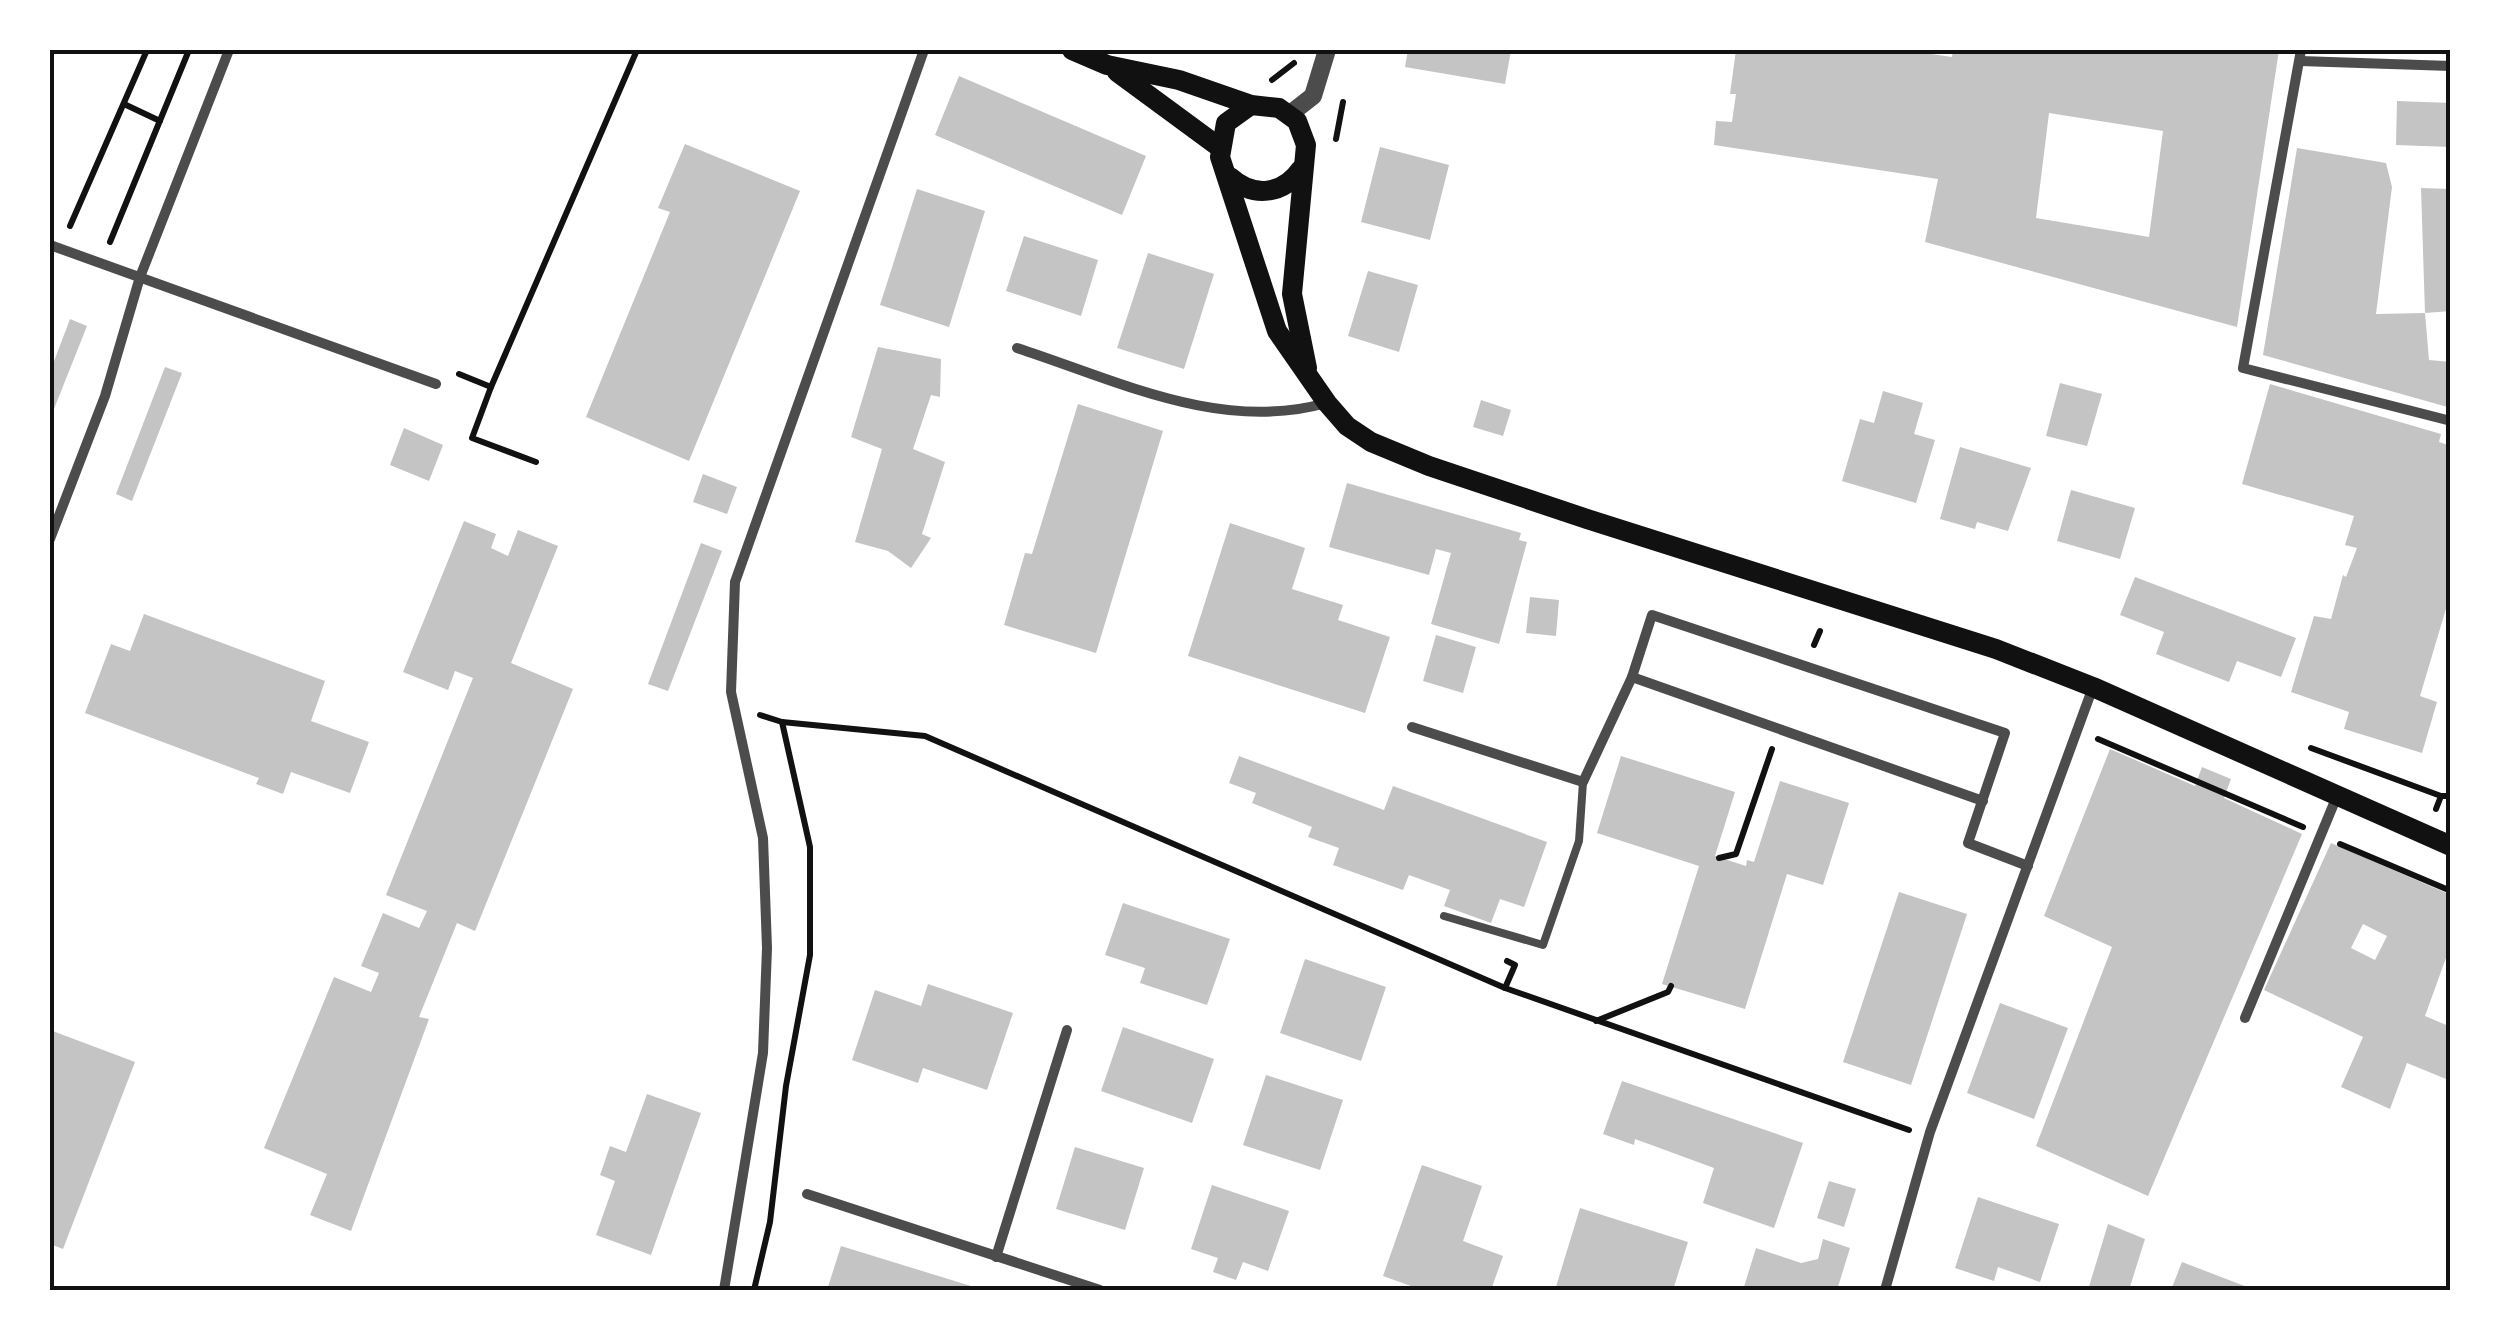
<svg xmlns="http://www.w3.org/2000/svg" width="2501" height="1340" viewBox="0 0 2501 1340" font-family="'Fira Sans Condensed',sans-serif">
<rect width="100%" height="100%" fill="#fff"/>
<g fill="#c4c4c4" fill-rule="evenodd">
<path d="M1408,50H1511L1505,84L1405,67Z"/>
<path d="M1736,50H1904L1952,57L1953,50H2279L2237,327L1925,242L1938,179L1714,145L1716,121L1732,122L1736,94H1730ZM2049,113L2163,131L2149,237L2036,218Z"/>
<path d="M959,76L1146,156L1122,215L935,135Z"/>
<path d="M2397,101L2451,103V147L2396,145Z"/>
<path d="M685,144L800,191L689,461L586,417L670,212L658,208Z"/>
<path d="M1380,147L1449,165L1430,240L1361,222Z"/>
<path d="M2297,148L2386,163L2392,187L2376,314L2425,313L2421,188L2451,189V311L2425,313L2429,360L2451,362V408L2263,355Z"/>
<path d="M917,189L985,211L949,327L880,305Z"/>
<path d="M1024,236L1098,260L1081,316L1006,291Z"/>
<path d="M1148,253L1214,274L1184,369L1117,348Z"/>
<path d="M1368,271L1418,285L1399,352L1348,336Z"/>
<path d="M70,319L87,326L50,419V372Z"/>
<path d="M878,347L941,359L940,397L931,395L913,449L945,462L922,534L931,538L911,568L888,551L855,542L882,449L851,437Z"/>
<path d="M165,367L182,373L132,501L116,494Z"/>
<path d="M2060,383L2102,394L2087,446L2046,436Z"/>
<path d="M2270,384L2441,434L2439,442L2451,446V592L2420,696L2437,702L2422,753L2344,729L2349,712L2291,692L2314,616L2331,619L2343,575L2346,577L2357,548L2345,545L2354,516L2242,484Z"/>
<path d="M1883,391L1923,403L1914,434L1935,440L1916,503L1842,481L1860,419L1874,423Z"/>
<path d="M1481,400L1511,410L1503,436L1473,427Z"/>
<path d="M1078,404L1163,431L1096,653L1004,625L1025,553L1032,554Z"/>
<path d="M404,428L443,445L429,481L390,465Z"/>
<path d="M1960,447L2031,468L2008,531L1977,522L1975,529L1940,519Z"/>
<path d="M703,474L737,487L727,514L693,502Z"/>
<path d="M1347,483L1521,533L1519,540L1527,542L1499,644L1431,624L1451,553L1436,549L1429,575L1329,547Z"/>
<path d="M2071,490L2135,508L2120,559L2057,541Z"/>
<path d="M464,521L496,534L491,548L508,556L518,530L558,546L511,663L573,689L475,931L457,923L419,1017L429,1019L351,1231L310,1215L327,1174L264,1148L334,977L371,992L379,973L361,966L383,913L419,928L427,911L386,895L473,678L455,671L448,690L403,672Z"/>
<path d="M1230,523L1305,548L1292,589L1343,605L1338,620L1390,637L1365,713L1188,656Z"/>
<path d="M701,543L722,551L668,691L648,684Z"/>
<path d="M2135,577L2296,638L2281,677L2237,661L2229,682L2156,654L2164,632L2120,615Z"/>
<path d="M1530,597L1559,600L1556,636L1526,633Z"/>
<path d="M144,614L325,681L311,721L369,742L350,793L291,772L283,794L256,784L259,778L85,713L111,644L130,651Z"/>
<path d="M1436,635L1476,647L1463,693L1423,681Z"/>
<path d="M2110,749L2195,786L2202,767L2231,779L2224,798L2302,834L2148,1196L2036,1146L2112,947L2044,916Z"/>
<path d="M1239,756L1384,810L1393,786L1547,842L1524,907L1500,899L1491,923L1444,906L1450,890L1409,875L1403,890L1333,865L1339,848L1308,837L1312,827L1252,803L1256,793L1229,783Z"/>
<path d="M1621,756L1735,792L1715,856L1746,866L1747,860L1754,862L1780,781L1849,803L1823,885L1787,874L1745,1009L1662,984L1699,866L1597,833Z"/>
<path d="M2331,843L2451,895V944L2425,1016L2451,1027V1081L2407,1063L2390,1109L2341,1087L2363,1037L2264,990ZM2363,924L2387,936L2375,960L2351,948Z"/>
<path d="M1899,892L1967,914L1911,1085L1843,1062Z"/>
<path d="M1123,903L1230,939L1207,1005L1140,983L1145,968L1105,955Z"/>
<path d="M1305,959L1386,987L1361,1061L1280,1033Z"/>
<path d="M928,984L1013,1013L987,1090L923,1068L918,1083L852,1060L875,990L921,1006Z"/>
<path d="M2000,1003L2068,1028L2034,1119L1967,1093Z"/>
<path d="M1123,1027L1214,1059L1192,1123L1101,1091Z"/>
<path d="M50,1030L135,1062L63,1249L50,1244Z"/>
<path d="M1266,1075L1343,1100L1320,1170L1243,1145Z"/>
<path d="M1622,1081L1803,1143L1774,1228L1703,1203L1714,1168L1635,1139L1634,1145L1603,1134Z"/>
<path d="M647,1094L701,1113L651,1255L596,1235L615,1181L600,1175L610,1146L626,1152Z"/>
<path d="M1075,1147L1144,1168L1125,1230L1056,1209Z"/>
<path d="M1422,1165L1482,1186L1463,1241L1503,1256L1491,1290H1422L1383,1276Z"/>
<path d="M1829,1181L1856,1189L1844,1227L1817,1218Z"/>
<path d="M1212,1185L1289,1211L1268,1271L1243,1262L1236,1280L1213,1272L1218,1258L1191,1249Z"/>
<path d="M1978,1197L2059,1224L2040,1282L1998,1267L1994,1281L1955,1268Z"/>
<path d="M1580,1208L1688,1242L1673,1290H1555Z"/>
<path d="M2108,1224L2145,1239L2129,1290H2088Z"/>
<path d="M1823,1239L1850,1248L1837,1290H1743L1756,1248L1801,1263L1818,1259Z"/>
<path d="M841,1246L971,1286L970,1290H827Z"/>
<path d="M2182,1262L2255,1290H2171Z"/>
</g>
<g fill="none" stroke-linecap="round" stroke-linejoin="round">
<g stroke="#111" stroke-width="6">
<path d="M1272,80L1294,63"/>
<path d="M124,104L160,121"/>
<path d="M1336,139L1343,102"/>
<path d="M70,226L147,50"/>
<path d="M110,242L189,50"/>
<path d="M459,374L491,387L472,438L536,462"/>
<path d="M491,387L637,50"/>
<path d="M1814,645L1820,631"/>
<path d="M760,715L782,722L925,736L1505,988L1909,1130"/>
<path d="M2098,739L2303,827"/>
<path d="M2311,748L2441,796"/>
<path d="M2436,809L2441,796H2451"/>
<path d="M2340,844L2451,891"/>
<path d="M1719,858L1736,854L1772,749"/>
<path d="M1505,988L1515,965L1507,961"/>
<path d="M1596,1021L1668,992L1671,986"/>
<path d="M754,1290L770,1222L786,1086L810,955V847L782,722"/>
</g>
<path stroke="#4c4c4c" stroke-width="8" d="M1444,916L1543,945L1579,841L1583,782"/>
<g stroke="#4c4c4c" stroke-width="10">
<path d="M2301,50L2243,368L2451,421"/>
<path d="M2300,61L2451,66"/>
<path d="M50,245L436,384"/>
<path d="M1017,348C1116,380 1221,433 1326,403"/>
<path d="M50,539L105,396L140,277L229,50"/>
<path d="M1412,727L1583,782L1632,677"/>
<path d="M1983,801L1632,677L1652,615L2005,733L1968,843L2028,866"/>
<path d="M2245,1018L2337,796"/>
<path d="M807,1194L1100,1290"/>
<path d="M996,1257L1067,1030"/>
<path d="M724,1290L763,1053L767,948L763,838L731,692L735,582L924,50"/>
<path d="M1885,1290L1930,1132L2093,687"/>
</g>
<path stroke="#4c4c4c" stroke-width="18" d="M1290,114L1313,96L1327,50"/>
<g stroke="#111" stroke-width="20">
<path d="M1072,50L1107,65L1179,80L1251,105L1279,108L1297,121L1306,145L1292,294L1307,368"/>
<path d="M1117,72L1219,147"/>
<path d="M1251,105L1226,123L1220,157L1277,331L1327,403L1347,426L1371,442L1429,466L1587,519L1996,649L2093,687L2451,846"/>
<path d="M1230,177C1253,198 1283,195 1301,169"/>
</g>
</g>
<rect width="2501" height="1340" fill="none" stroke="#ffffff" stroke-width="105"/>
<rect x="52" y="52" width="2396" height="1236" fill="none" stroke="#111" stroke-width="4"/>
</svg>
